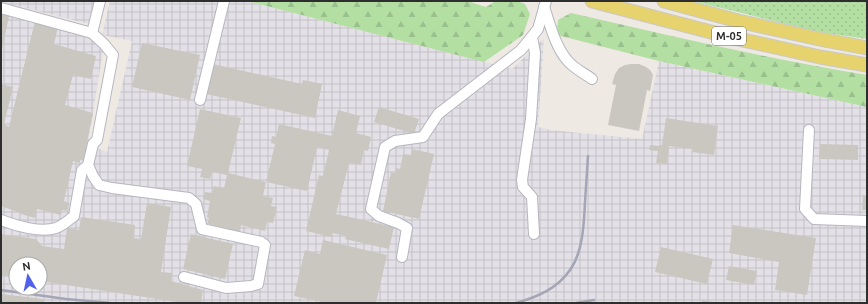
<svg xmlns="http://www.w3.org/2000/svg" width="868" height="304" viewBox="0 0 868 304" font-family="Ubuntu,sans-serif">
<defs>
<pattern id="industrial-grid" width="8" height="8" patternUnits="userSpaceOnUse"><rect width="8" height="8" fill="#e3e1e7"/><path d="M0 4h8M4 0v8" fill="none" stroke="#c3c1c6"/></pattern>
<pattern id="grass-dots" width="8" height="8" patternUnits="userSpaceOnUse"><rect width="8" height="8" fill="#b3dfa3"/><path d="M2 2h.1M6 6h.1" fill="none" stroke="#9ac08d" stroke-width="1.8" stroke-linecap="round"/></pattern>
<pattern id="forest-firs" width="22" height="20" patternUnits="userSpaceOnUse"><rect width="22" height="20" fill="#b3dfa3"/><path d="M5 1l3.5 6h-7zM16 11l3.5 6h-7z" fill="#9ac08d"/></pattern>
</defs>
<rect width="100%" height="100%" fill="#eee9e2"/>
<g fill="url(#industrial-grid)" fill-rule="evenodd">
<path d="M1,1H95L89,24L1,2Z"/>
<path d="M110,1H247L512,69L544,38L538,127L551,130L642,139L659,61L867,107V303H1V11L85,34L103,51L88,144L107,152L132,41L102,35ZM16,264H40V288H16Z"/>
</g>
<path fill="url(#grass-dots)" d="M693,1H867V39L819,32Z"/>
<g fill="url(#forest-firs)">
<path d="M247,1H467L486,7L496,1H517L525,4L530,14L523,35L484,62Z"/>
<path d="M571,13C669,35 767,59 867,75V107L659,61L557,35L558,20Z"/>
</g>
<g fill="#cac7c0">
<path d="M1,10L10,12L2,49H1Z"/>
<path d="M35,21L58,27L54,44L96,56L91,79L73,75L65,105L93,113L86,147H89L86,161L80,160V163L73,161L64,201L69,203L67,211L62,210L61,215L37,209L35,218L21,214L20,213L1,206V84L13,87L4,124L9,127Z"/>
<path d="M142,43L200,55L190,100L132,87Z"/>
<path d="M213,64L302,84L303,80L322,84L315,118L206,94Z"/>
<path d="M631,64H639L646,67L650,70L653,75L650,91L647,90L639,131L608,125L616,85L612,84L615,74L619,68L625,65Z"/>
<path d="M379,107L419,119L414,134L374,122Z"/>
<path d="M200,109L241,118L228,173L266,182L275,144L271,143L272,136L276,137L279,124L332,136L338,110L360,116L356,133L371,137L368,151L364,150L361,165L349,163L336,214L394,227L389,249L345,239L346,236L332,233L331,237L306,231L319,175L323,176L329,150L317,147L307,191L266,182L263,196L273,198L271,206L277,207L273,223L267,222L265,231L241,225L240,232L207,224L209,218L207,217L210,201L203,199L205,192L212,193L214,186L224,188L227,175L212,172L210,179L200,177L202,169L187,166Z"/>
<path d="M666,118L718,126L714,155L692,152L693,149L669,146L667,164L656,163L658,151L649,150L650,145L659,146V145H662Z"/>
<path d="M820,144L858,145V160L819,159Z"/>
<path d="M412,149L434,154L419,219L383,211L391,172L395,173L396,168L400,169L403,154L411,155Z"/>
<path d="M863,195L867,196V210H862Z"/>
<path d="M147,203L171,207L161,272L172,273L171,281L203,290L201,303H183L40,281V264H16V277L1,275V234L36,239L42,246L64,249L67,228L79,230L81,217L135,225L134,238L141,239Z"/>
<path d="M733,225L816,238L807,295L775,290L779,262L729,253Z"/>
<path d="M191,234L233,244L225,279L183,269Z"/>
<path d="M323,240L387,255L376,303H326L294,296L305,250L320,254Z"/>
<path d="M661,247L713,259L707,284L655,272Z"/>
<path d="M729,266L757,271L754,285L726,280Z"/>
<path d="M1,294L43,299V303H1Z"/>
<path d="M702,300L713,302V303H702Z"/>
</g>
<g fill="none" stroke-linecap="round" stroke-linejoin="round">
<defs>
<g id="minor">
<path d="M544,7C550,24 555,46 567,60C573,68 584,73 592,79"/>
<path d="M1,8L92,33"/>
<path d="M532,37L535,53L531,119L522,180L523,187L532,197L534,234"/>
<path d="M200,100L224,1"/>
<path d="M809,130L805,209L814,219L867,221"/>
<path d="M88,165L93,176L99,185L112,188L189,198L196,204L202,229L261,242L265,245L258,284L251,286L226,288L184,277"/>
<path d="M1,220C16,226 41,233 56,228C62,226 69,220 74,216L82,170L86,167L88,165L93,144L97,140L113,55L104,44L92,33L100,1"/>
<path d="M402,257L407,228L398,223L379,216L371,209L385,147L395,141L423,137L438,114L521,50L538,29L546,1"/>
</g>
<g id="major">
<path d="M592,1L734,38L820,57L867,65"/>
<path d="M664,1L738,21L824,40L867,48"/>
</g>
</defs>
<use href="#minor" stroke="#b5b6c0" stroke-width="12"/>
<use href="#major" stroke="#c9c9c9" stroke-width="15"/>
<use href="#minor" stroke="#fff" stroke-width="10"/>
<use href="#major" stroke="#e6d36e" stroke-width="13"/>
<g stroke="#a4a6b6" stroke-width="2.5">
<path d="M1,290L66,299L110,303"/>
<path d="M516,303C537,297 557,289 570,270C583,252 584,223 585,202C586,186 587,171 588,156"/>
<path d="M576,303L594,300"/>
</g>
</g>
<g text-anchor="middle" stroke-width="4" stroke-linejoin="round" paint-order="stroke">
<rect fill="#fff" stroke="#6d6d6d" stroke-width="1" x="712" y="27" width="34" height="18" rx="3"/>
<g font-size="11" font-weight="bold" fill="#2e2e2e">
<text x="729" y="40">М-05</text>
</g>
</g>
<rect width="868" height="304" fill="none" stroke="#2e2e2e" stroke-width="4"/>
<g transform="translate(28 276) rotate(351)"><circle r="19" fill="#ffffff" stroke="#ababab"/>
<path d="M0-3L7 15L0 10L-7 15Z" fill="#5161eb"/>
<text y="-6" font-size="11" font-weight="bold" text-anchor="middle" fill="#2e2e2e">N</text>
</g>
</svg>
